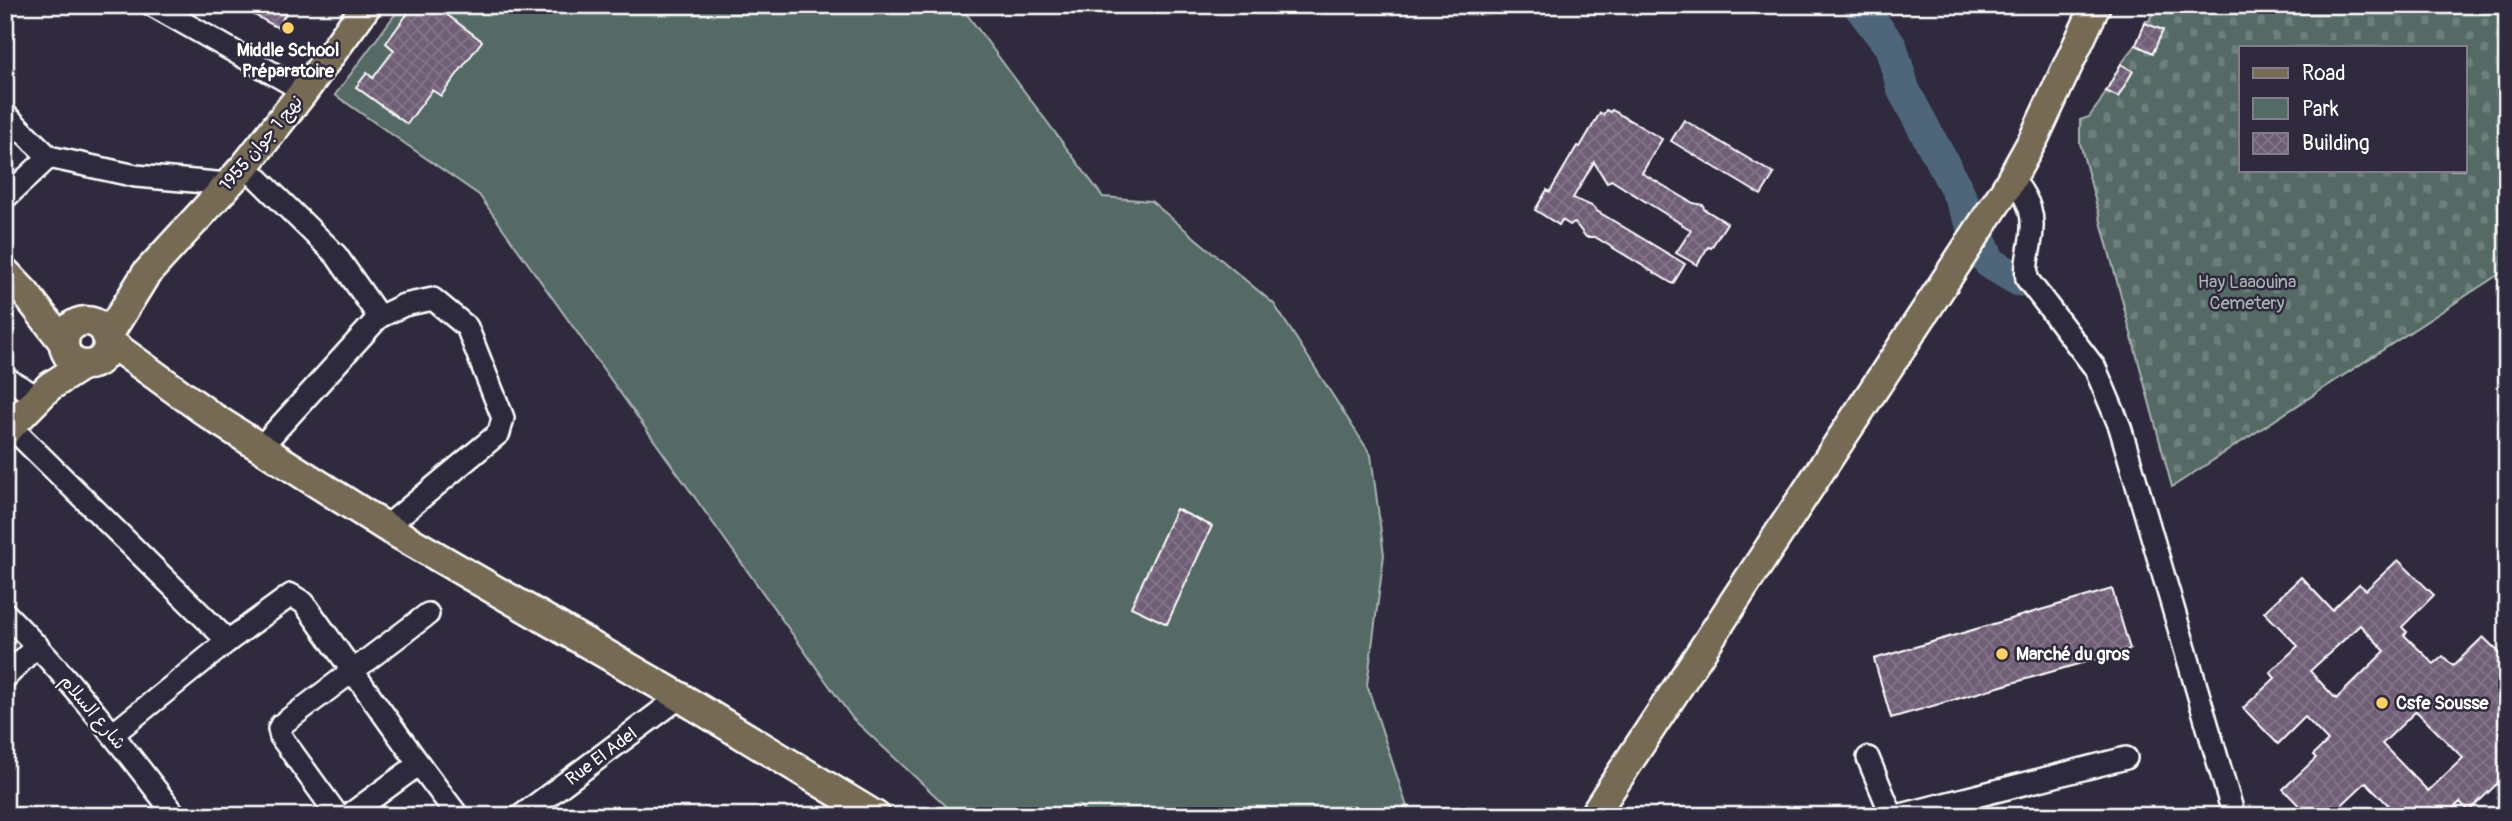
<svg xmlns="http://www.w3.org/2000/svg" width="2512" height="821" viewBox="0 0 2512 821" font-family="Pangolin,'Playpen Sans Arabic',sans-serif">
<defs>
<pattern id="cemetery-stones" width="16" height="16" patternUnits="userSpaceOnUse" patternTransform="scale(1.75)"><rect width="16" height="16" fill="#546a65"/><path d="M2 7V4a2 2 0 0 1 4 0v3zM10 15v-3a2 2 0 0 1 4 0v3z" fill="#6e807c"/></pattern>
<pattern id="building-cross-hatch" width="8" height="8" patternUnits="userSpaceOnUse" patternTransform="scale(1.75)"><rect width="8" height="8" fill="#6f5d76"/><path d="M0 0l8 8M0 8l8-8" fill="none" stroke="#85758b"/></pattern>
</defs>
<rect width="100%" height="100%" fill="#2f2a3d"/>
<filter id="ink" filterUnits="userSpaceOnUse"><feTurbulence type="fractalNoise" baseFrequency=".0143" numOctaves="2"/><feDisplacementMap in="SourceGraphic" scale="14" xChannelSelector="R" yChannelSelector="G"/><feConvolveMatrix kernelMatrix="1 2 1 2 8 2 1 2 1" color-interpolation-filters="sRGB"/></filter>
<g filter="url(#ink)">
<path fill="#546a65" stroke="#aab4b2" stroke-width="2" d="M402,5H960L1103,197L1151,201L1274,304L1371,455L1384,555L1367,685L1410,816H1090L1078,805L1032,816H957L853,719L479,195L335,95Z"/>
<path fill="url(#cemetery-stones)" stroke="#aab4b2" stroke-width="2" fill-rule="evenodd" d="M2156,5H2507V269L2172,487L2080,143V120L2089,117L2100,102L2121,64L2136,45L2146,21H2149ZM2241,47H2465V170H2241Z"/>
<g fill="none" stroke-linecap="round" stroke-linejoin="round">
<path stroke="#4f667a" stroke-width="33" d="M1859,5L1891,47L1904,91L1955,186L1990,263L2019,280"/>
</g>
<g fill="url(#building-cross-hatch)" stroke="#fff" stroke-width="2" fill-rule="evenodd">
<path d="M236,5H290L278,28Z"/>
<path d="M414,5H434L482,41L441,96L432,90L407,124L356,87L367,73L373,78L394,50L386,43Z"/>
<path d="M2145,23L2163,30L2153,53L2136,45Z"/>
<path d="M2121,64L2133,71L2118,97L2106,91Z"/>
<path d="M1606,110L1610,112L1612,110L1662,139L1642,173L1693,203L1703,205L1704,209L1727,223L1711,248L1708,247L1697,265L1676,253L1691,230L1611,180L1607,183L1594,162L1573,198L1592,206L1597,211L1685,264L1673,284L1595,237H1586L1575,223L1570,225L1562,220L1559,225L1535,210L1547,190L1550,192L1577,146L1580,147L1600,113L1603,115Z"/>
<path d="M1684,120L1774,174L1761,195L1671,141Z"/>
<path d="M1176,509L1212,526L1167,624L1131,607Z"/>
<path d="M2398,560L2434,595L2402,627L2407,632L2404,635L2434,664L2443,656L2453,666L2483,637L2507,660V774L2469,811L2460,802L2445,816H2399L2366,782L2330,816H2309L2283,789L2316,758L2313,755L2328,741L2305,717L2278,744L2243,708L2275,678L2270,672L2298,646L2264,612L2301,577L2332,610L2359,584L2366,590ZM2360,625L2385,651L2336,699L2310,671ZM2416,711L2463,758L2428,791L2382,744Z"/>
<path d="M2112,589L2130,649L1891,718L1874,659Z"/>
</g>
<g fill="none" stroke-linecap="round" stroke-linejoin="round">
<defs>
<g id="minor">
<path d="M152,5L304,91"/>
<path d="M5,114L49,157L136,176L228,184"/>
<path d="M245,166L336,255L379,317"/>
<path d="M2012,178C2030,201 2036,216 2030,245C2028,257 2025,267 2027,279L2095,368L2120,427L2234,816"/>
<path d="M5,198L49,157"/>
<path d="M5,378L31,393"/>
<path d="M10,426L228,641"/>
<path d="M260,448L379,317L404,305L433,299L467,327L503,418L499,433L386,527"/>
<path d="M5,613C68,676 122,745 176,816"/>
<path d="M5,678L37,645"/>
<path d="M113,734L228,641L291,595L304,603L419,764"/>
<path d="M1868,758L1892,816"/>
<path d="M338,816L281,737L279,729L281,725L428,614"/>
<path d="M348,816L419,764L458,816"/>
<path id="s1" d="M521,816L680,697"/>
<path d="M1897,816L2126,758"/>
</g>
<g id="major">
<path d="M5,272L26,294L64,343"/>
<circle cx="86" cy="343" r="22"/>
<path d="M107,337L146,274L245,166L304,91L367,5"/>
<path d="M108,341L214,418L386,527L680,697L876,816"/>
<path d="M5,432L49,387L83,365"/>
<path d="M1593,816L2005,190L2034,138L2096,5"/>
</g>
</defs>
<use href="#minor" stroke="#fff" stroke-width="26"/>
<use href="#major" stroke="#fff" stroke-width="33"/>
<use href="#minor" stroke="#2f2a3d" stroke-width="21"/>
<use href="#major" stroke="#766a54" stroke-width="28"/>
</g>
</g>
<g fill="#ffd166" stroke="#2f2a3d" stroke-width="2.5">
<circle cx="288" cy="28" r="7"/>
<circle cx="2002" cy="654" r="7"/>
<circle cx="2382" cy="703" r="7"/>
</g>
<g text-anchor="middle" stroke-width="5" stroke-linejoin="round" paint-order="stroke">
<g font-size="18" font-weight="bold" fill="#fff" stroke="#2f2a3d" text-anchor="start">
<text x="288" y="56" text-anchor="middle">Middle School<tspan x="288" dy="21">Préparatoire</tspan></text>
<text x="2016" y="660">Marché du gros</text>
<text x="2396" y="709">Csfe Sousse</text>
</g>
<g font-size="18" fill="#fff" stroke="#2f2a3d">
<text transform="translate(261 143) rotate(-50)" y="6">نهج 1 جوان 1955</text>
<text transform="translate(93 712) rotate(50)" y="6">شارع السلام</text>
<text dy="6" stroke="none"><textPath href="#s1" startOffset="100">Rue El Adel</textPath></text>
</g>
<g font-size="18" fill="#aab4b2" stroke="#2f2a3d">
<text x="2247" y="288">Hay Laaouina<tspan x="2247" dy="21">Cemetery</tspan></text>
</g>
</g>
<rect width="2512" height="821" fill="none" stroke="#2f2a3d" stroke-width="28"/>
<rect x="14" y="14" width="2484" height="793" fill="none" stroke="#fff" stroke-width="2.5" filter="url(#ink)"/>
<rect x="2239" y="46" width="228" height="126" fill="#2f2a3d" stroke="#827f8b" stroke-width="2"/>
<rect x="2253" y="68" width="35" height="10" fill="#766a54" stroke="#827f8b" stroke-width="2"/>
<text x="2302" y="80" font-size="21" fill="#ffffff">Road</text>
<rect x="2253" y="98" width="35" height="21" fill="#546a65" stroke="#827f8b" stroke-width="2"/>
<text x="2302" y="116" font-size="21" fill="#ffffff">Park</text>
<rect x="2253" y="133" width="35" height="21" fill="url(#building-cross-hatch)" stroke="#827f8b" stroke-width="2"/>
<text x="2302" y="150" font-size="21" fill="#ffffff">Building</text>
</svg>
